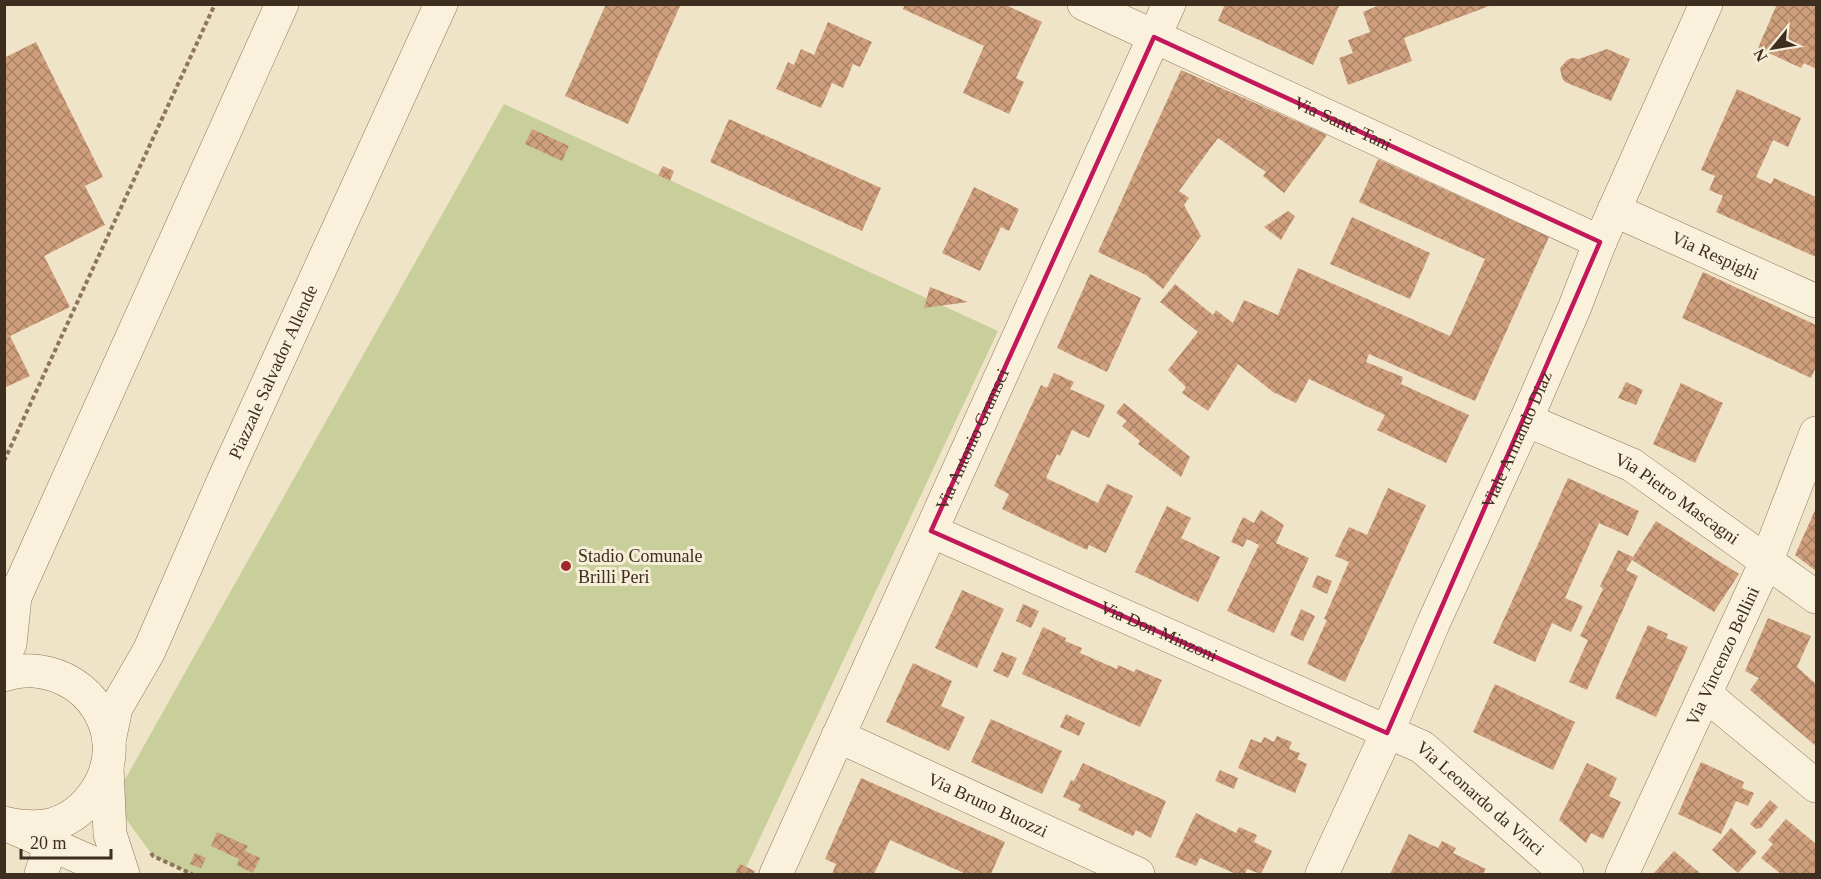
<svg xmlns="http://www.w3.org/2000/svg" width="1821" height="879" viewBox="0 0 1821 879" font-family="'Times New Roman',serif">
<defs>
<pattern id="building-cross-hatch" width="8" height="8" patternUnits="userSpaceOnUse" patternTransform="scale(1.5)"><rect width="8" height="8" fill="#cf9f7d"/><path d="M0 0l8 8M0 8l8-8" fill="none" stroke="#a98266"/></pattern>
</defs>
<rect width="100%" height="100%" fill="#f0e4c8"/>
<path fill="#c9cf9b" d="M504,104L998,331L743,874H192L153,856L113,801Z"/>
<g fill="url(#building-cross-hatch)">
<path d="M606,4L680,6L628,124L565,96Z"/>
<path d="M905,4H1004L1042,22L1016,78L1024,82L1009,114L963,93L984,46L903,9Z"/>
<path d="M1225,4H1340L1313,65L1218,21Z"/>
<path d="M1382,4H1492V5L1404,38L1412,61L1348,85L1339,58L1353,53L1348,40L1370,32L1363,12Z"/>
<path d="M1777,4H1816V69L1804,63L1801,68L1758,48Z"/>
<path d="M828,22L872,42L860,67L853,64L843,88L832,83L821,108L776,89L788,62L794,65L801,49L814,55Z"/>
<path d="M36,42L103,177L85,186L105,225L44,256L70,307L10,336L30,376L4,388V58Z"/>
<path d="M1607,49L1630,59L1611,101L1565,82L1562,78L1560,68L1567,60L1572,58L1579,59Z"/>
<path d="M1181,70L1327,135L1284,193L1263,176L1266,172L1218,138L1179,191L1189,198L1184,205L1201,236L1163,289L1146,275L1098,252Z"/>
<path d="M1737,89L1801,118L1788,147L1773,140L1756,177L1771,184L1774,178L1816,197V257L1716,212L1723,196L1709,190L1715,176L1701,170Z"/>
<path d="M729,119L881,188L862,231L710,162Z"/>
<path d="M532,129L569,146L562,161L525,144Z"/>
<path d="M1378,159L1549,237L1475,401L1369,354L1366,362L1403,377L1401,384L1469,415L1446,463L1377,430L1385,415L1309,379L1296,403L1273,392L1238,364L1208,411L1182,393L1186,387L1168,370L1198,332L1160,302L1175,284L1213,315L1216,310L1233,323L1244,300L1278,315L1298,268L1450,336L1485,259L1359,202Z"/>
<path d="M663,166L674,171L670,181L658,175Z"/>
<path d="M974,187L1019,209L1009,231L1001,227L980,271L942,253Z"/>
<path d="M1288,211L1295,216L1281,240L1264,227Z"/>
<path d="M1352,217L1430,253L1410,299L1330,264Z"/>
<path d="M1703,272L1816,325V367L1811,378L1682,318Z"/>
<path d="M1090,274L1141,298L1107,372L1057,348Z"/>
<path d="M930,287L968,302L924,308Z"/>
<path d="M1054,373L1074,382L1070,389L1105,405L1089,438L1072,430L1060,456L1057,454L1046,478L1098,503L1107,484L1133,496L1106,553L1089,545L1087,550L1002,509L1009,494L994,486L1041,385L1047,388Z"/>
<path d="M1626,382L1643,390L1636,405L1618,398Z"/>
<path d="M1681,383L1723,403L1695,463L1653,444Z"/>
<path d="M1124,403L1190,457L1181,477L1138,444L1140,441L1122,426L1127,421L1116,413Z"/>
<path d="M1568,478L1639,511L1628,536L1599,523L1565,598L1583,606L1571,632L1552,623L1535,662L1493,643Z"/>
<path d="M1388,488L1426,505L1345,682L1307,664L1327,620L1324,619L1349,562L1335,556L1349,527L1367,535Z"/>
<path d="M1167,506L1191,518L1181,538L1220,557L1198,602L1135,572Z"/>
<path d="M1816,508V571L1795,555Z"/>
<path d="M1261,510L1284,525L1276,543L1309,558L1274,633L1227,611L1259,545L1247,539L1243,547L1231,542L1243,517L1254,523Z"/>
<path d="M1656,521L1739,574L1714,612L1632,560L1626,570L1638,576L1587,690L1569,682L1588,640L1580,636L1603,589L1600,586L1618,550L1633,557Z"/>
<path d="M1317,575L1332,581L1327,594L1312,587Z"/>
<path d="M962,590L1004,609L977,668L935,648Z"/>
<path d="M1023,604L1039,611L1031,628L1016,621Z"/>
<path d="M1301,609L1315,616L1303,641L1290,635Z"/>
<path d="M1768,618L1811,636L1797,667L1816,684V746L1750,690L1759,678L1745,671Z"/>
<path d="M1648,625L1668,634L1666,638L1688,647L1656,717L1615,698Z"/>
<path d="M1043,627L1066,638L1065,641L1082,648L1080,653L1117,669L1118,665L1134,672L1136,669L1162,680L1140,727L1022,674Z"/>
<path d="M1002,652L1017,658L1008,678L993,671Z"/>
<path d="M913,663L952,681L941,706L965,717L949,751L886,722Z"/>
<path d="M1495,684L1575,722L1553,770L1473,732Z"/>
<path d="M1066,714L1085,723L1079,736L1060,727Z"/>
<path d="M991,719L1062,751L1042,794L971,762Z"/>
<path d="M1277,736L1292,742L1289,749L1300,753L1297,759L1307,764L1295,793L1238,768L1251,739L1261,743L1264,737L1274,742Z"/>
<path d="M1701,762L1744,782L1742,788L1754,793L1748,806L1736,801L1721,834L1678,814Z"/>
<path d="M1083,763L1166,801L1151,838L1136,830L1133,836L1078,810L1081,805L1063,797L1071,780L1074,781Z"/>
<path d="M1587,763L1617,778L1609,796L1621,802L1603,839L1591,833L1586,843L1559,820Z"/>
<path d="M1220,770L1238,778L1234,789L1215,781Z"/>
<path d="M861,778L1005,842L991,874H966L890,840L874,874H832L836,864L825,859Z"/>
<path d="M1770,800L1778,807L1761,828L1756,829L1750,824Z"/>
<path d="M1196,813L1236,833L1239,827L1257,835L1254,842L1272,851L1261,874L1247,869L1245,874H1236L1200,858L1196,866L1175,857Z"/>
<path d="M1786,819L1816,844V874H1781L1761,858L1773,844L1768,840Z"/>
<path d="M1731,828L1757,852L1738,873L1712,850Z"/>
<path d="M217,832L248,846L245,851L260,858L253,873L237,865L239,859L211,846Z"/>
<path d="M1409,834L1438,848L1442,841L1456,848L1453,853L1486,869L1483,874H1390Z"/>
<path d="M1674,851L1701,874H1653Z"/>
<path d="M195,853L206,858L201,868L190,864Z"/>
<path d="M740,864L755,871L754,874H735Z"/>
</g>
<g fill="none" stroke-linecap="round" stroke-linejoin="round">
<defs>
<g id="minor">
<path id="s1" d="M1084,4L1600,242"/>
<path id="s2" d="M1614,210L1816,301"/>
<path id="s3" d="M1526,420L1632,465L1816,597"/>
<path id="s4" d="M931,531L1422,747L1567,874"/>
<path d="M4,655L10,644L15,597L282,4"/>
<path d="M4,675C51,659 104,691 109,742C112,777 88,813 54,824C37,829 21,827 4,823"/>
<path d="M1705,694L1816,786"/>
<path id="s5" d="M838,736L1138,874"/>
<path id="s6" d="M109,741L116,708L149,651L225,477L441,4"/>
<path d="M107,767L110,834L123,874"/>
<path d="M14,828L118,874"/>
<path d="M41,874L51,845"/>
<path id="s7" d="M776,874L1169,4"/>
<path id="s8" d="M1322,874L1387,733L1433,624L1526,420L1574,309L1600,242L1706,4"/>
<path id="s9" d="M1622,874L1767,560L1816,433"/>
</g>
</defs>
<use href="#minor" stroke="#8d765c" stroke-width="34"/>
<g stroke="#8d765c" stroke-width="4" stroke-dasharray="4.5 3" stroke-linecap="butt">
<path d="M4,461L215,4"/>
<path d="M151,853L153,856L192,874"/>
</g>
<use href="#minor" stroke="#faf1dc" stroke-width="33"/>
</g>
<path fill="none" stroke="#c2185b" stroke-width="4.5" stroke-linejoin="round" d="M1154,37L1600,242L1387,733L931,531Z"/>
<circle fill="#9e2a2b" stroke="#f7eed8" stroke-width="2" cx="566" cy="566" r="6"/>
<g text-anchor="middle" stroke-width="6" stroke-linejoin="round" paint-order="stroke">
<g font-size="18" fill="#3d2e20" stroke="#f7eed8">
<text dy="6" stroke="none"><textPath href="#s1" startOffset="285">Via Sante Tani</textPath></text>
<text dy="6" stroke="none"><textPath href="#s2" startOffset="111">Via Respighi</textPath></text>
<text dy="6" stroke="none"><textPath href="#s6" startOffset="405">Piazzale Salvador Allende</textPath></text>
<text dy="6" stroke="none"><textPath href="#s7" startOffset="477">Via Antonio Gramsci</textPath></text>
<text dy="6" stroke="none"><textPath href="#s8" startOffset="476">Viale Armando Diaz</textPath></text>
<text dy="6" stroke="none"><textPath href="#s3" startOffset="171">Via Pietro Mascagni</textPath></text>
<text dy="6" stroke="none"><textPath href="#s4" startOffset="249">Via Don Minzoni</textPath></text>
<text dy="6" stroke="none"><textPath href="#s9" startOffset="240">Via Vincenzo Bellini</textPath></text>
<text dy="6" stroke="none"><textPath href="#s4" startOffset="614">Via Leonardo da Vinci</textPath></text>
<text dy="6" stroke="none"><textPath href="#s5" startOffset="165">Via Bruno Buozzi</textPath></text>
</g>
<g font-size="18" fill="#3d2e20" stroke="#f7eed8" text-anchor="start">
<text x="578" y="562">Stadio Comunale<tspan x="578" dy="21">Brilli Peri</tspan></text>
</g>
</g>
<rect width="1821" height="879" fill="none" stroke="#3d2e20" stroke-width="12"/>
<g transform="translate(1773 48) rotate(240)" stroke="#f7eed8" stroke-width="4.5" paint-order="stroke">
<path d="M0-4.5L10 22L0 15L-10 22Z" fill="#3d2e20"/>
<text y="-9" font-size="16" font-weight="bold" text-anchor="middle" fill="#3d2e20">N</text>
</g>
<path d="M21 849v9h90v-9" fill="none" stroke="#3d2e20" stroke-width="3"/>
<text x="30" y="849" font-size="18" fill="#3d2e20" stroke="#f7eed8" stroke-width="4.5" paint-order="stroke">20 m</text>
</svg>
